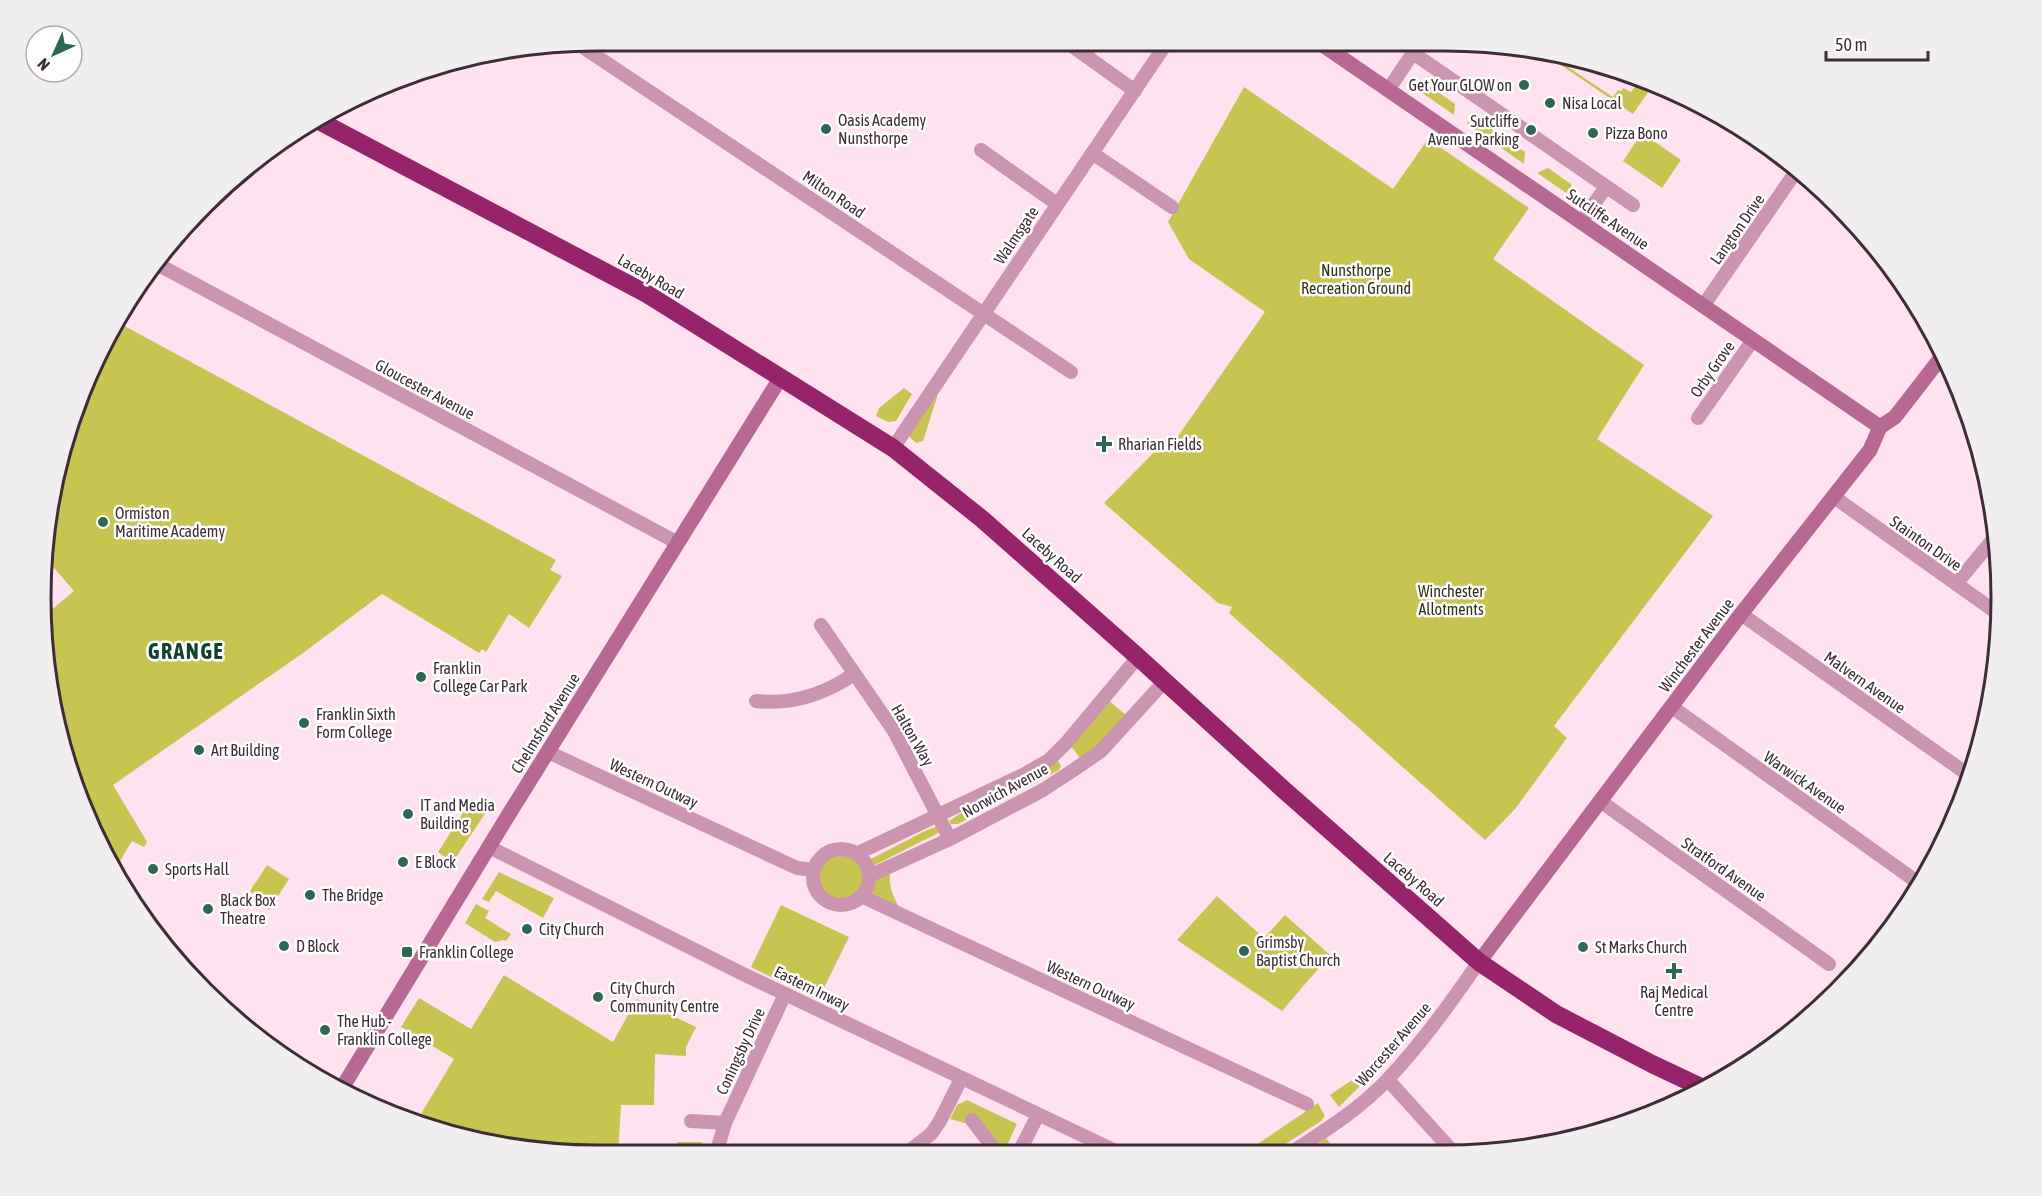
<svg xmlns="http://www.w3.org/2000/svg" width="2042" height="1196" viewBox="0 0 2042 1196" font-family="'Asap Condensed',sans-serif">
<rect width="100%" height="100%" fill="#ffe2f0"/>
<g fill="#c8c450">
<path d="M1546,55L1565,58L1562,63L1613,97L1618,90L1621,91L1623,88L1631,92L1641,79L1653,85L1633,114Z"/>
<path d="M1244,87L1393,189L1428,139L1529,208L1493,259L1644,365L1597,439L1713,516L1554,726L1567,738L1515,809L1485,840L1229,613L1232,607L1218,603L1104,503L1168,438L1176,439L1265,312L1189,259L1168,222Z"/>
<path d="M1431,87L1455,104L1454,115L1421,92Z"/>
<path d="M1477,119L1525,152L1524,164L1466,123Z"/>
<path d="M1642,133L1681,160L1662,188L1623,161Z"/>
<path d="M1548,168L1571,184V196L1537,173Z"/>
<path d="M119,323L556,560L550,570L562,576L529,628L509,614L486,652L482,649L479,653L382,594L303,653L113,785L147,842L144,847L132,841L116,868L83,811L42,634L43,617L74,591L49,562L60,453Z"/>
<path d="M904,388L912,394L896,421L888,422L876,416L879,408Z"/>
<path d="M936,392L937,397L923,441L916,443L909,436Z"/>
<path d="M1108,700L1126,715L1096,747L1080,758L1071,746Z"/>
<path d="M1058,761L1061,766L1059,770L958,824H951L949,821L973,805Z"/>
<path d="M472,799L488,809L453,862L438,852Z"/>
<path d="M940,825V832L871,867L867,861L925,831Z"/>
<circle cx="841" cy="877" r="23"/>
<path d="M267,865L289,879L269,910L250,891Z"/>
<path d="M891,870C887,882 893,897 899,907L869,892L868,888L873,880Z"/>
<path d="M499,872L554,898L543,918L496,891L489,902L482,899Z"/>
<path d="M1217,896L1264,938L1285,915L1330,955L1282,1011L1177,940Z"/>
<path d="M476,904L489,911L485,918L511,934L506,941L504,940L495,942L465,923Z"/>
<path d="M781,905L849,937L818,1000L751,967Z"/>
<path d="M504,975L613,1042L637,999L696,1027L686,1047V1056L655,1054L654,1105H621L618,1154H561L415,1124L454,1059L401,1027L419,998L471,1029Z"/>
<path d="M1358,1076L1363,1083L1339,1107L1330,1095Z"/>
<path d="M967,1100L1017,1124L1004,1152L977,1115L966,1120L968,1124L950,1119L957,1105Z"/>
<path d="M1318,1103L1325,1116L1321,1121L1270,1154H1243Z"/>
<path d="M1326,1138L1330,1143L1324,1154H1305Z"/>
<path d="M677,1142H702V1149L699,1154H677Z"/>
</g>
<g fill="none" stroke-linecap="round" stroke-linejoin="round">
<g stroke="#cb94b0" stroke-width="14">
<path d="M1410,42L1413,53L1633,205"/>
<path d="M1068,43L1135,91"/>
<path d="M578,44L1071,372"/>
<path d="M1388,90L1413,53"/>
<path d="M981,150L1057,204"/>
<path d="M1092,153L1172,207"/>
<path d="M1581,222L1606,187"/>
<path d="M157,264L678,543"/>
<path d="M1703,306L1797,170"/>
<path d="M1698,418L1753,340"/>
<path d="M893,448L1168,41"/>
<path d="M1834,497L2000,615"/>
<path d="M1956,584L1995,537"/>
<path d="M1741,614L1970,776"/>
<path d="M821,625L894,731L950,839"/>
<path d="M756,701C792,705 825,694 854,674"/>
<path d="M1672,707L1920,884"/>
<path d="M548,752L797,868L814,870"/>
<path d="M1600,801L1829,964"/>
<path d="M489,847L745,975L1122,1154"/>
<circle cx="841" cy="877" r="28"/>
<path d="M856,854L1023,775L1049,760L1067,742L1138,657"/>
<path d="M869,876L950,839L1043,790L1075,769L1101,751L1164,682"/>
<path d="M861,896L1307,1104"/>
<path d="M1388,1080L1455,1154"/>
<path d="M972,1120L998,1154"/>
<path d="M691,1121L725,1123"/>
<path d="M716,1154L725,1123L785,994"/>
<path d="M905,1154L931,1134L940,1121L961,1079"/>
<path d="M1018,1154L1038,1115"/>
<path d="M1289,1154C1323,1132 1360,1109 1388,1079C1422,1043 1451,1002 1479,962"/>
</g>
<g stroke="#b76893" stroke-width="15">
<path d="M1317,41L1880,427"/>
<path d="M1479,962L1741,614L1870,450L1880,427L1895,417L1943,355"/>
<path d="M342,1088L509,814L781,377"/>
</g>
<path stroke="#97236b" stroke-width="18" d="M321,122L647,294L893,448L982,519L1138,657L1284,790L1479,962L1556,1014L1652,1064L1705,1089"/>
</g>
<g fill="#2c6853" stroke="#fff" stroke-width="2">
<circle cx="1524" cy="85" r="6"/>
<circle cx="1550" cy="103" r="6"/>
<circle cx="826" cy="129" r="6"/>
<circle cx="1531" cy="130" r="6"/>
<circle cx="1593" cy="133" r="6"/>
<path d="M1101 435h6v6h6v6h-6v6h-6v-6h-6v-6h6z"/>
<circle cx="103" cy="522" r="6"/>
<circle cx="421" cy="677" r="6"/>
<circle cx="304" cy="723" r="6"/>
<circle cx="199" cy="750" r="6"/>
<circle cx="408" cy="814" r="6"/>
<circle cx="403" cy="862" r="6"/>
<circle cx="153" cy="869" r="6"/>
<circle cx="310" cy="895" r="6"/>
<circle cx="208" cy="909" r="6"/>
<circle cx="527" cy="929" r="6"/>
<circle cx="284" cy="946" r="6"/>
<circle cx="1583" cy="947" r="6"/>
<circle cx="1244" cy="951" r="6"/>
<rect x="401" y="946" width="12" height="12" rx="3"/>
<path d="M1671 962h6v6h6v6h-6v6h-6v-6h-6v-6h6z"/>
<circle cx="598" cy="997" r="6"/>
<circle cx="325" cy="1030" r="6"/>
</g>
<g text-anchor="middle" stroke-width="5" stroke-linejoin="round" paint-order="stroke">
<g font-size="16" fill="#3e2d36" stroke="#fff" text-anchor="start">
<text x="1512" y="91" text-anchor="end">Get Your GLOW on</text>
<text x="1562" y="109">Nisa Local</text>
<text x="838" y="126">Oasis Academy<tspan x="838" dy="18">Nunsthorpe</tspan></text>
<text x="1519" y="127" text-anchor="end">Sutcliffe<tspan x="1519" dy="18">Avenue Parking</tspan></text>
<text x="1605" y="139">Pizza Bono</text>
<text x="1118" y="450">Rharian Fields</text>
<text x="115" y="519">Ormiston<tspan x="115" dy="18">Maritime Academy</tspan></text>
<text x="433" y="674">Franklin<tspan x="433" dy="18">College Car Park</tspan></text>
<text x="316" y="720">Franklin Sixth<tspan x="316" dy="18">Form College</tspan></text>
<text x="211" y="756">Art Building</text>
<text x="420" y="811">IT and Media<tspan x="420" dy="18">Building</tspan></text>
<text x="415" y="868">E Block</text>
<text x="165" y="875">Sports Hall</text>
<text x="322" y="901">The Bridge</text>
<text x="220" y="906">Black Box<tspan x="220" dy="18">Theatre</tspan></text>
<text x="539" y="935">City Church</text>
<text x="1256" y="948">Grimsby<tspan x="1256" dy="18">Baptist Church</tspan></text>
<text x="296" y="952">D Block</text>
<text x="1595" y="953">St Marks Church</text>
<text x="419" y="958">Franklin College</text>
<text x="610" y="994">City Church<tspan x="610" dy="18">Community Centre</tspan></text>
<text x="1674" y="998" text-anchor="middle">Raj Medical<tspan x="1674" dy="18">Centre</tspan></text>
<text x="337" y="1027">The Hub -<tspan x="337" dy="18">Franklin College</tspan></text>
</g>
<g font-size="16" fill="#3e2d36" stroke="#fff">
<text transform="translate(834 194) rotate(34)" y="6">Milton Road</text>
<text transform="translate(1608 219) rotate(34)" y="6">Sutcliffe Avenue</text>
<text transform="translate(1737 229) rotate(-55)" y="6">Langton Drive</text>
<text transform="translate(1016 235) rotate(-56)" y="6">Walmsgate</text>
<text transform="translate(651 276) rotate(30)" y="6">Laceby Road</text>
<text transform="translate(1712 369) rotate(-55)" y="6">Orby Grove</text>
<text transform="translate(425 389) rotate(28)" y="6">Gloucester Avenue</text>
<text transform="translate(1926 543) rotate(35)" y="6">Stainton Drive</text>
<text transform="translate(1052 555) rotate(42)" y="6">Laceby Road</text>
<text transform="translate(1696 645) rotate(-53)" y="6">Winchester Avenue</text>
<text transform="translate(1865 682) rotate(35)" y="6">Malvern Avenue</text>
<text transform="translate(545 723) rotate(-58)" y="6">Chelmsford Avenue</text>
<text transform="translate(913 735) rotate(60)" y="6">Halton Way</text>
<text transform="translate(1805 782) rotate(35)" y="6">Warwick Avenue</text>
<text transform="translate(654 783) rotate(25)" y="6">Western Outway</text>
<text transform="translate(1005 790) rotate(-29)" y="6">Norwich Avenue</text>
<text transform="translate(1724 869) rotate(35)" y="6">Stratford Avenue</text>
<text transform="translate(1414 879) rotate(41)" y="6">Laceby Road</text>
<text transform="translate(1091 985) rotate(25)" y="6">Western Outway</text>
<text transform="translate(812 988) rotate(26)" y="6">Eastern Inway</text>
<text transform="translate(1393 1044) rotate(-49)" y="6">Worcester Avenue</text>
<text transform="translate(740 1051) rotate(-65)" y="6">Coningsby Drive</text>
</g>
<g font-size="16" fill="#323219" stroke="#fff">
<text x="1356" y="276">Nunsthorpe<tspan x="1356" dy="18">Recreation Ground</tspan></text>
<text x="1451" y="597">Winchester<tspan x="1451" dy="18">Allotments</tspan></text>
</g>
<g font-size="22" font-weight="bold" letter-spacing="1.5" fill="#114332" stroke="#fff">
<text x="186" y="659">GRANGE</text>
</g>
</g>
<path d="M0 0H2042V1196H0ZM598 51H1444A547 547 0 0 1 1991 598V598A547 547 0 0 1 1444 1145H598A547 547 0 0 1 51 598V598A547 547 0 0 1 598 51Z" fill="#f0eeef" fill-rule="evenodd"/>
<path fill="none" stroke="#3e2d36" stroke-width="3" d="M598 51H1444A547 547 0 0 1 1991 598V598A547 547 0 0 1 1444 1145H598A547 547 0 0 1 51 598V598A547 547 0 0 1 598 51Z"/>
<g transform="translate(54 54) rotate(225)"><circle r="28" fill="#ffffff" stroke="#b2abaf" stroke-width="1.5"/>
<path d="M0-4.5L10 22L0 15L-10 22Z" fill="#2c6853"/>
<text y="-9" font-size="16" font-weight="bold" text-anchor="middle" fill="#3e2d36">N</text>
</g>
<path d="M1826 51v9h102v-9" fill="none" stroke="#3e2d36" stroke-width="3"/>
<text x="1835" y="51" font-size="18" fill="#3e2d36" stroke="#ffffff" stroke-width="4.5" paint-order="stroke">50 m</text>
</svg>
